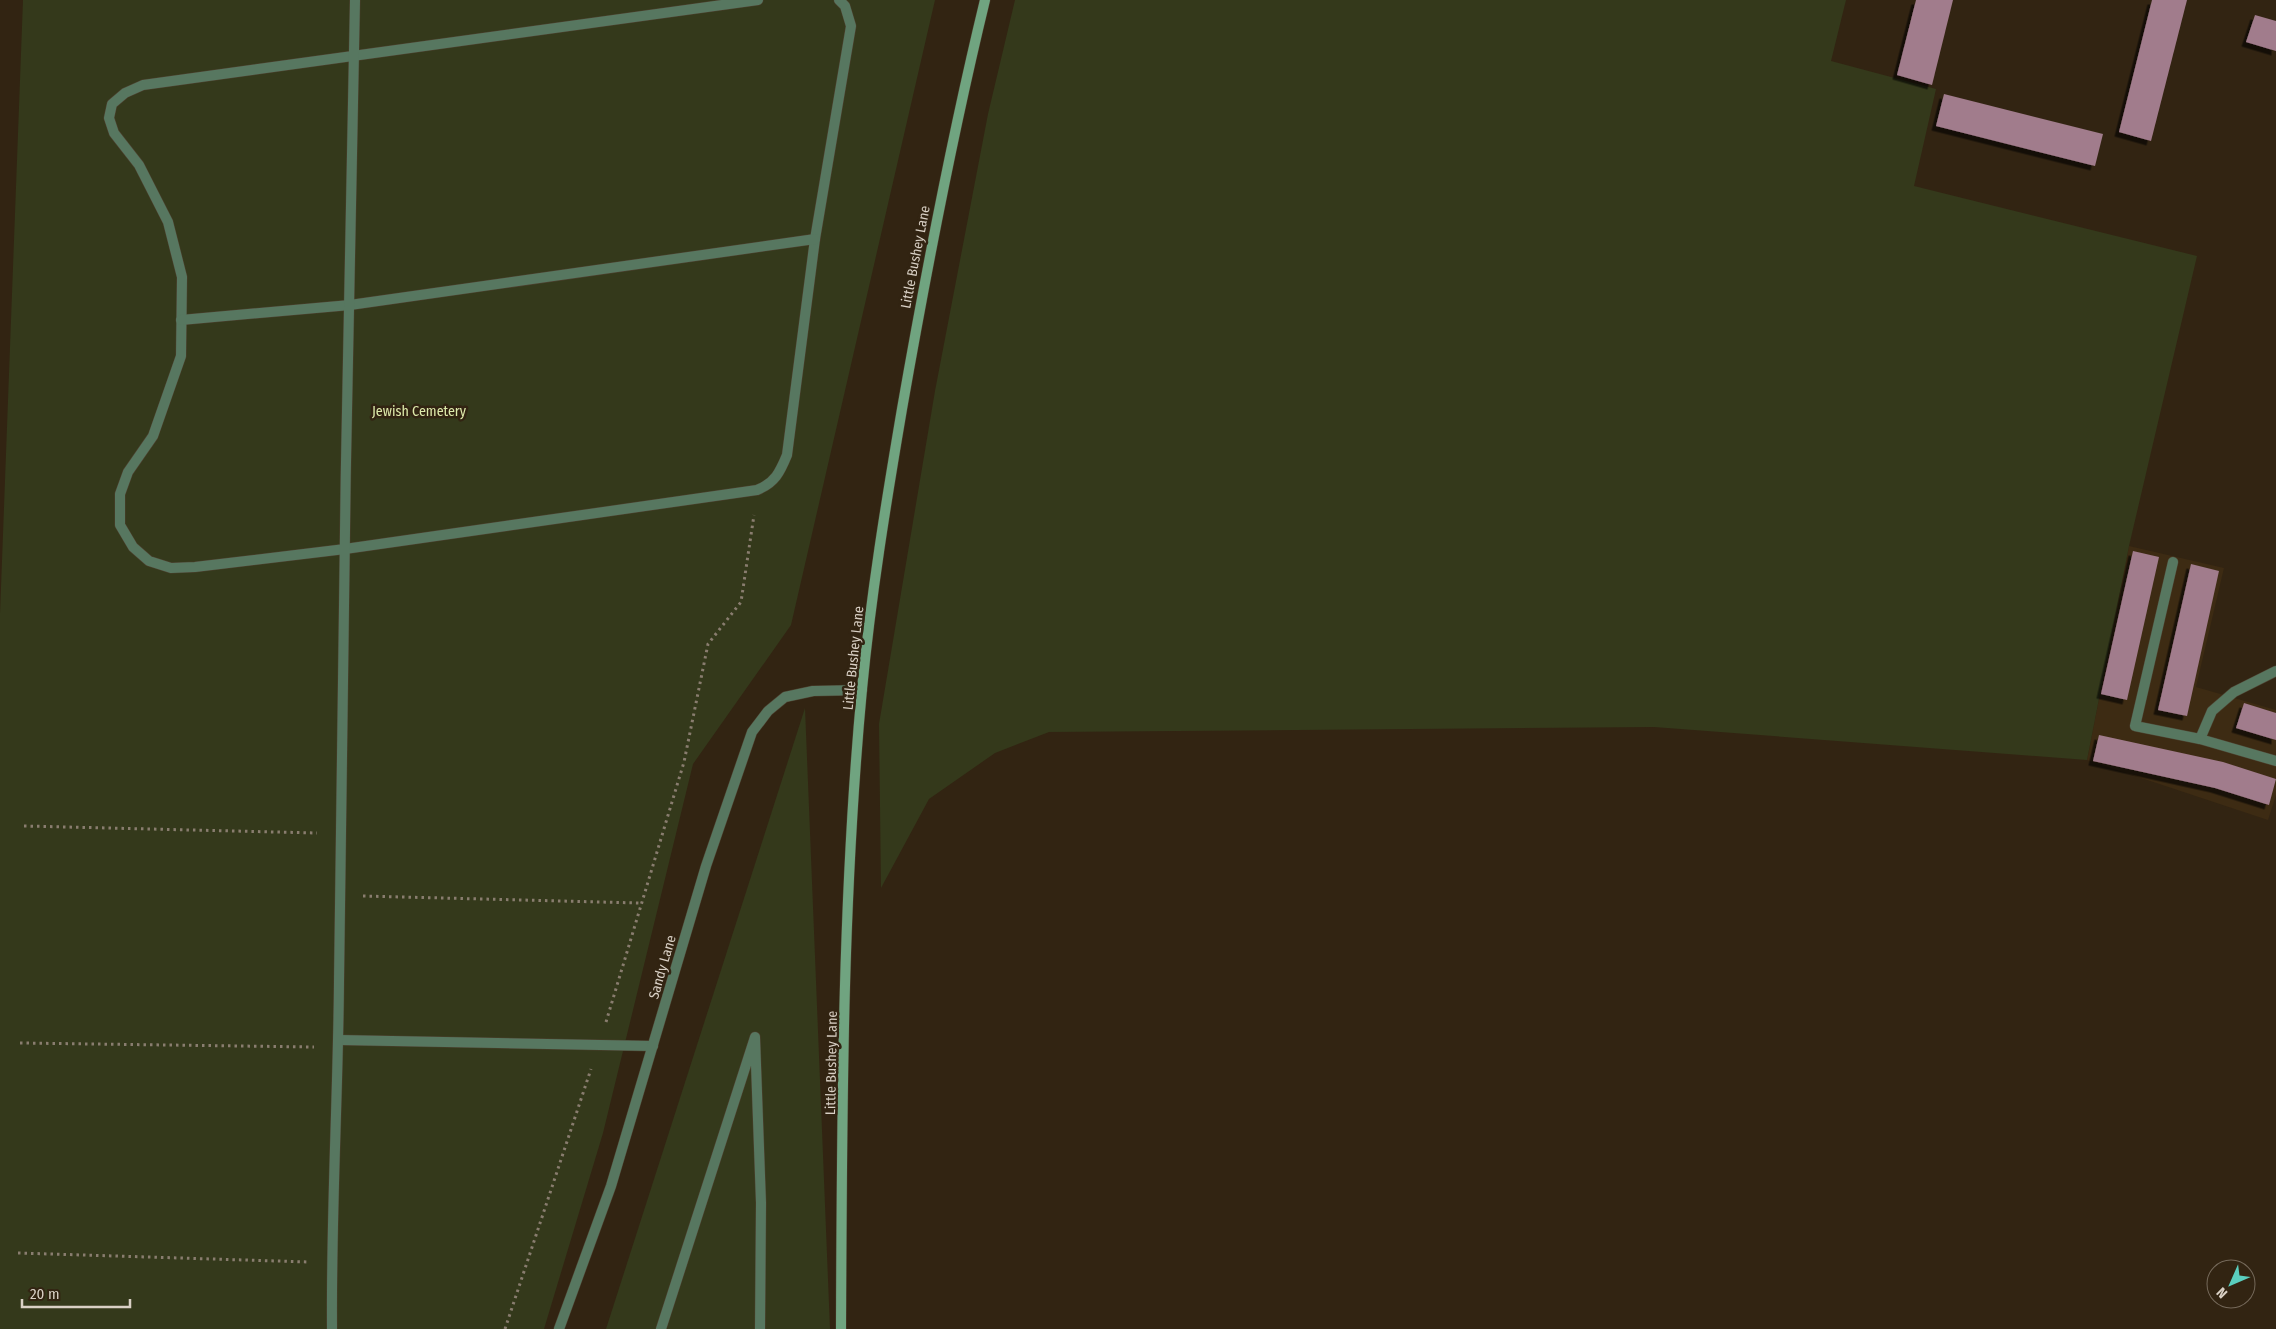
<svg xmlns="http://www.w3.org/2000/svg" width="2276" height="1329" viewBox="0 0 2276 1329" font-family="'Fira Sans Condensed',sans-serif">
<defs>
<filter id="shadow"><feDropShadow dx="-4.5" dy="4.5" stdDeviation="0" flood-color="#0009"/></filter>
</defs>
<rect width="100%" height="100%" fill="#322412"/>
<path fill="#3d2b13" d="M2129,546L2224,568L2196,687L2276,710V795L2268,820L2087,760Z"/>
<g fill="#34391b">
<path d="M23,0H935L791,625L693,764L603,1133L544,1329H0V614Z"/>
<path d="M1015,0H1846L1831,61L1936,89L1914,186L2197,256L2129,546L2087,760L1654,727L1049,732L995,753L929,799L881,888L879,724L935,391L988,114Z"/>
<path d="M805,708L830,1329H606Z"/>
</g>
<g fill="#a17b8c" filter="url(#shadow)">
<path d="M1916,0H1953L1932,85L1897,75Z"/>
<path d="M2152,0H2187L2151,141L2119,132Z"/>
<path d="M2255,15L2276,21V51L2246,42Z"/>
<path d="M1944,94L2103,134L2095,166L1936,126Z"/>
<path d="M2133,551L2159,557L2127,700L2101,694Z"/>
<path d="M2191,564L2219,571L2187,716L2158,710Z"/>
<path d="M2244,703L2276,713V740L2236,728Z"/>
<path d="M2099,735L2223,762L2276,779L2269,805L2215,788L2093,761Z"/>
</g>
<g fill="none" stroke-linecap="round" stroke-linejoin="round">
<defs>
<g id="lane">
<path d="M758,0L143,85L125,93L112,104L109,118L114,133L139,165L168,222L182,277L181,356L153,436L128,472L120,494V525L133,547L149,561L171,568L195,567L345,549L757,490C775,483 780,472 787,455L815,239L851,26L845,6L839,0"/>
<path d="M181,320L350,305L815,239"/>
<path d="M2173,562L2135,726L2200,739L2212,711L2234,692L2276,671"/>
<path d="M2200,739L2276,761"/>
<path d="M339,1040L653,1046"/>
<path d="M332,1329C331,1213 338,1098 339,982C343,655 347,327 355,0"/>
<path d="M661,1329L755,1037L761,1203L760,1329"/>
</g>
<path id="street" d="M559,1329L611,1186L706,866L752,732L768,711L785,697L813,691L862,690"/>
<path id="secondary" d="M841,1329C842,1116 842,902 862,689C871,595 886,503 902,409C926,272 952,136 985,0"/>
</defs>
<use href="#lane" stroke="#4d402f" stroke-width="11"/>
<use href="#street" stroke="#4d402f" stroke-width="11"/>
<use href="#secondary" stroke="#4d402f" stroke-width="11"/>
<g stroke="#897d6f" stroke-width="3" stroke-dasharray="2.5 4" stroke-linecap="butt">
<path d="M24,826L317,833"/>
<path d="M363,896L640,903"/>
<path d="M606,1022L684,762L708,644L741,602L754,515"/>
<path d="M20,1043L314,1047"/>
<path d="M18,1253L309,1262"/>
<path d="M505,1329L591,1069"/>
</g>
<use href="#lane" stroke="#577760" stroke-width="10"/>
<use href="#street" stroke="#577760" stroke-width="10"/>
<use href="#secondary" stroke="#70a480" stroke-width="10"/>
</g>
<g text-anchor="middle" stroke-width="5" stroke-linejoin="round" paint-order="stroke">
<g font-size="14" fill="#d9d0c5" stroke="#322412">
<text transform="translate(915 257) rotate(-79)" y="5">Little Bushey Lane</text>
<text transform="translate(853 658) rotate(-84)" y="5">Little Bushey Lane</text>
<text transform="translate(662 967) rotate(-74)" y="5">Sandy Lane</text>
<text transform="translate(831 1063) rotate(-89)" y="5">Little Bushey Lane</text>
</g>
<g font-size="14" fill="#deeaab" stroke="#322412">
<text x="419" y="416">Jewish Cemetery</text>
</g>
</g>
<g transform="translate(2231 1284) rotate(225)"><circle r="24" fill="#322412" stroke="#75695a"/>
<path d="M0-4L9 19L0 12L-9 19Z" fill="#5acebe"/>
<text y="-8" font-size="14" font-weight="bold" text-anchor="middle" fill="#d9d0c5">N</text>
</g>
<path d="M22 1299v8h108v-8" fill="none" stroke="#d9d0c5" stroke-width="2.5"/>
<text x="30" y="1299" font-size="15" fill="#d9d0c5" stroke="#322412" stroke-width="4" paint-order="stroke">20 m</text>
</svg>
